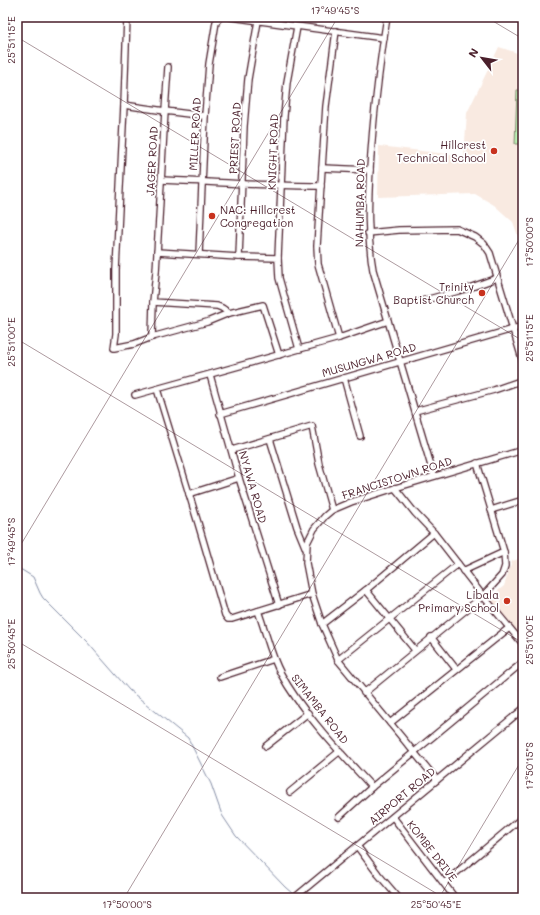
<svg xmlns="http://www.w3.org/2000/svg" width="540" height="915" viewBox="0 0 540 915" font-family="Mali,sans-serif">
<rect width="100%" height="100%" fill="#fff"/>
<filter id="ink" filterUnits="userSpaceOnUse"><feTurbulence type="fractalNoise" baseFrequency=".025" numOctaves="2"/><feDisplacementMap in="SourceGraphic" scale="8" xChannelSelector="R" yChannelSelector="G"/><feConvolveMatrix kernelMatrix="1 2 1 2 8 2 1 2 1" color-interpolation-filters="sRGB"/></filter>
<g filter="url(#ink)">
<g fill="#f9eae1">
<path d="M499,47L523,55V250L513,222L494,205L475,194L378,197L379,146L464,156L467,113Z"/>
<path d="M523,558V639L489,598L504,586L512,561Z"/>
</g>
<path fill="#b8efb2" stroke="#81876e" d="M517,90H523V144H515Z"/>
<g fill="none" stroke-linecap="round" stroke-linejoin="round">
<path stroke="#848da5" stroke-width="1" d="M17,567L33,577L40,593L43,598L87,642L129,690L188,738L211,784L222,815L236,836L285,887L293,894"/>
<defs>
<g id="minor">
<path d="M127,17L124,105L116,270V334L114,348L134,344L152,337L207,322L229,313L263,305L279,355"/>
<path d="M231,17L384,38"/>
<path d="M387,17C379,68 373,118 370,169C368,204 367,236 373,270L434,476"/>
<path d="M297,27L287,82L284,116L278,258L279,278L299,349"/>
<path d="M336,31L326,106L317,246L318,264L339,338"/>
<path d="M124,105L165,111L168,67"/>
<path d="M205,116L165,111L156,272L153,302L217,306L222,308L229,313"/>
<path d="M322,168L370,170"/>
<path d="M162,180C215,182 268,186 321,186"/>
<path d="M368,233L399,230L457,229L475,237L484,244L490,253L523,362"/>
<path d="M157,252L239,257L278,258"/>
<path d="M199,254L205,116L209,64L216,22L220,17"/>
<path d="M239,257L244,126L248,79L258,21"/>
<path d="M418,302L469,288L497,278"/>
<path d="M152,337L153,302"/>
<path d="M210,375L239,478L279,605"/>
<path d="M344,378L360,436"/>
<path d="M157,389L198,523L225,615L228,619H232L312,594"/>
<path d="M135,395L339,338L388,321"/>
<path d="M415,411L494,390L523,380"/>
<path d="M220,414L523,326"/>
<path d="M270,439L297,527L306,549"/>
<path d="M232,450L312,426L319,464L332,510"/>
<path d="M395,488L415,513L434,533L483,596L523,644"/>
<path d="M189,494L239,478"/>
<path d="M491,510L523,500"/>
<path d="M463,571L504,552"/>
<path d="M366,590L415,650"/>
<path d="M258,611C266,632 270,654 281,674C302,713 342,754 372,787"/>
<path d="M322,624L366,590L434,533"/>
<path d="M431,637L456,669"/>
<path d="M338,660L458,564"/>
<path d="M220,677L274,659"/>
<path d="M364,693L483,596L502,575L505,566L504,552L477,463"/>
<path d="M390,723L509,628"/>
<path d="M266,746L308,713"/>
<path d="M437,780L338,660L322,624L312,594L306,563L307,543L314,529L325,516L332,510L351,502L395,488L523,450"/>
<path d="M290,792L340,751"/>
<path d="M339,817L372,787L523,662"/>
<path d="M393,817L455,898"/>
<path d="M357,846L378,874L397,896"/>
<path d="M444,883L523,817"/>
<path d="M294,898L523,709"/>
</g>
</defs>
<use href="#minor" stroke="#4a1f2b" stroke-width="8"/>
<use href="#minor" stroke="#fff" stroke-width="5.5"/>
</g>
</g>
<path fill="none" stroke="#4a1f2b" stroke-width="1" stroke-opacity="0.45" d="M486,17L523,39M17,26L22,17M17,37L523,341M17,339L523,643M17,551L338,17M17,641L444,898M124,898L523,233M439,898L523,758"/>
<g fill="#c8321e" stroke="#fff" stroke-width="1.5">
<circle cx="494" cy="151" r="4"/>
<circle cx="212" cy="216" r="4"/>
<circle cx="482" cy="293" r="4"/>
<circle cx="507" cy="601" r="4"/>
</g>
<g text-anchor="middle" stroke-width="3.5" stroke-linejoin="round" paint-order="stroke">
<g font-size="11" fill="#4a1f2b" stroke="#fff">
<text transform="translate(195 134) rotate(-87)" y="4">MILLER ROAD</text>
<text transform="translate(235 138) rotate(-87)" y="4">PRIEST ROAD</text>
<text transform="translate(273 152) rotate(-88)" y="4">KNIGHT ROAD</text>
<text transform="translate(152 161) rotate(-87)" y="4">JAGER ROAD</text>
<text transform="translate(360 203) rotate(-89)" y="4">NAHUMBA ROAD</text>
<text transform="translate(369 360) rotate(-16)" y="4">MUSUNGWA ROAD</text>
<text transform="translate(397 478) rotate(-18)" y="4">FRANCISTOWN ROAD</text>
<text transform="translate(253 487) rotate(74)" y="4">NYAWA ROAD</text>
<text transform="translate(320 709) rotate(52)" y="4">SIMAMBA ROAD</text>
<text transform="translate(402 796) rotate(-40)" y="4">AIRPORT ROAD</text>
<text transform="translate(432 851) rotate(52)" y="4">KOMBE DRIVE</text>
</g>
<g font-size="11" fill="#4a1f2b" stroke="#fff" text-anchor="end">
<text x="486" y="149">Hillcrest<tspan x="486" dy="13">Technical School</tspan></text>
<text x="220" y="214" text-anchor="start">NAC: Hillcrest<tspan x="220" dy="13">Congregation</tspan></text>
<text x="474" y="291">Trinity<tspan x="474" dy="13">Baptist Church</tspan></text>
<text x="499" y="599">Libala<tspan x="499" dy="13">Primary School</tspan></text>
</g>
</g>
<rect width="540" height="915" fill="none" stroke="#fff" stroke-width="44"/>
<g transform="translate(482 58) rotate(301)" stroke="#ffffff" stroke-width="3" paint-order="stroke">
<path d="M0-3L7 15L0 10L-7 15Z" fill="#4a1f2b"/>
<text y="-6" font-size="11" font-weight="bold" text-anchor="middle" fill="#4a1f2b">N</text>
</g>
<rect x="22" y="22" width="496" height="871" fill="none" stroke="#4a1f2b" stroke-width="1.5"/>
<g font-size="10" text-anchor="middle" fill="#4a1f2b">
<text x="335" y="14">17°49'45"S</text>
<text transform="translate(11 40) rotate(-90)" y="4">25°51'15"E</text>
<text transform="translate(529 242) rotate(-90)" y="4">17°50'00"S</text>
<text transform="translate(529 338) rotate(-90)" y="4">25°51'15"E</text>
<text transform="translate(11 342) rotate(-90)" y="4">25°51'00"E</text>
<text transform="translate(11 542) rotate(-90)" y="4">17°49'45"S</text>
<text transform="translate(529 640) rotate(-90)" y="4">25°51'00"E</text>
<text transform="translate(11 644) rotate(-90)" y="4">25°50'45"E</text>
<text transform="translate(529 766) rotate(-90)" y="4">17°50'15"S</text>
<text x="127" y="908">17°50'00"S</text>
<text x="436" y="908">25°50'45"E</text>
</g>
</svg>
